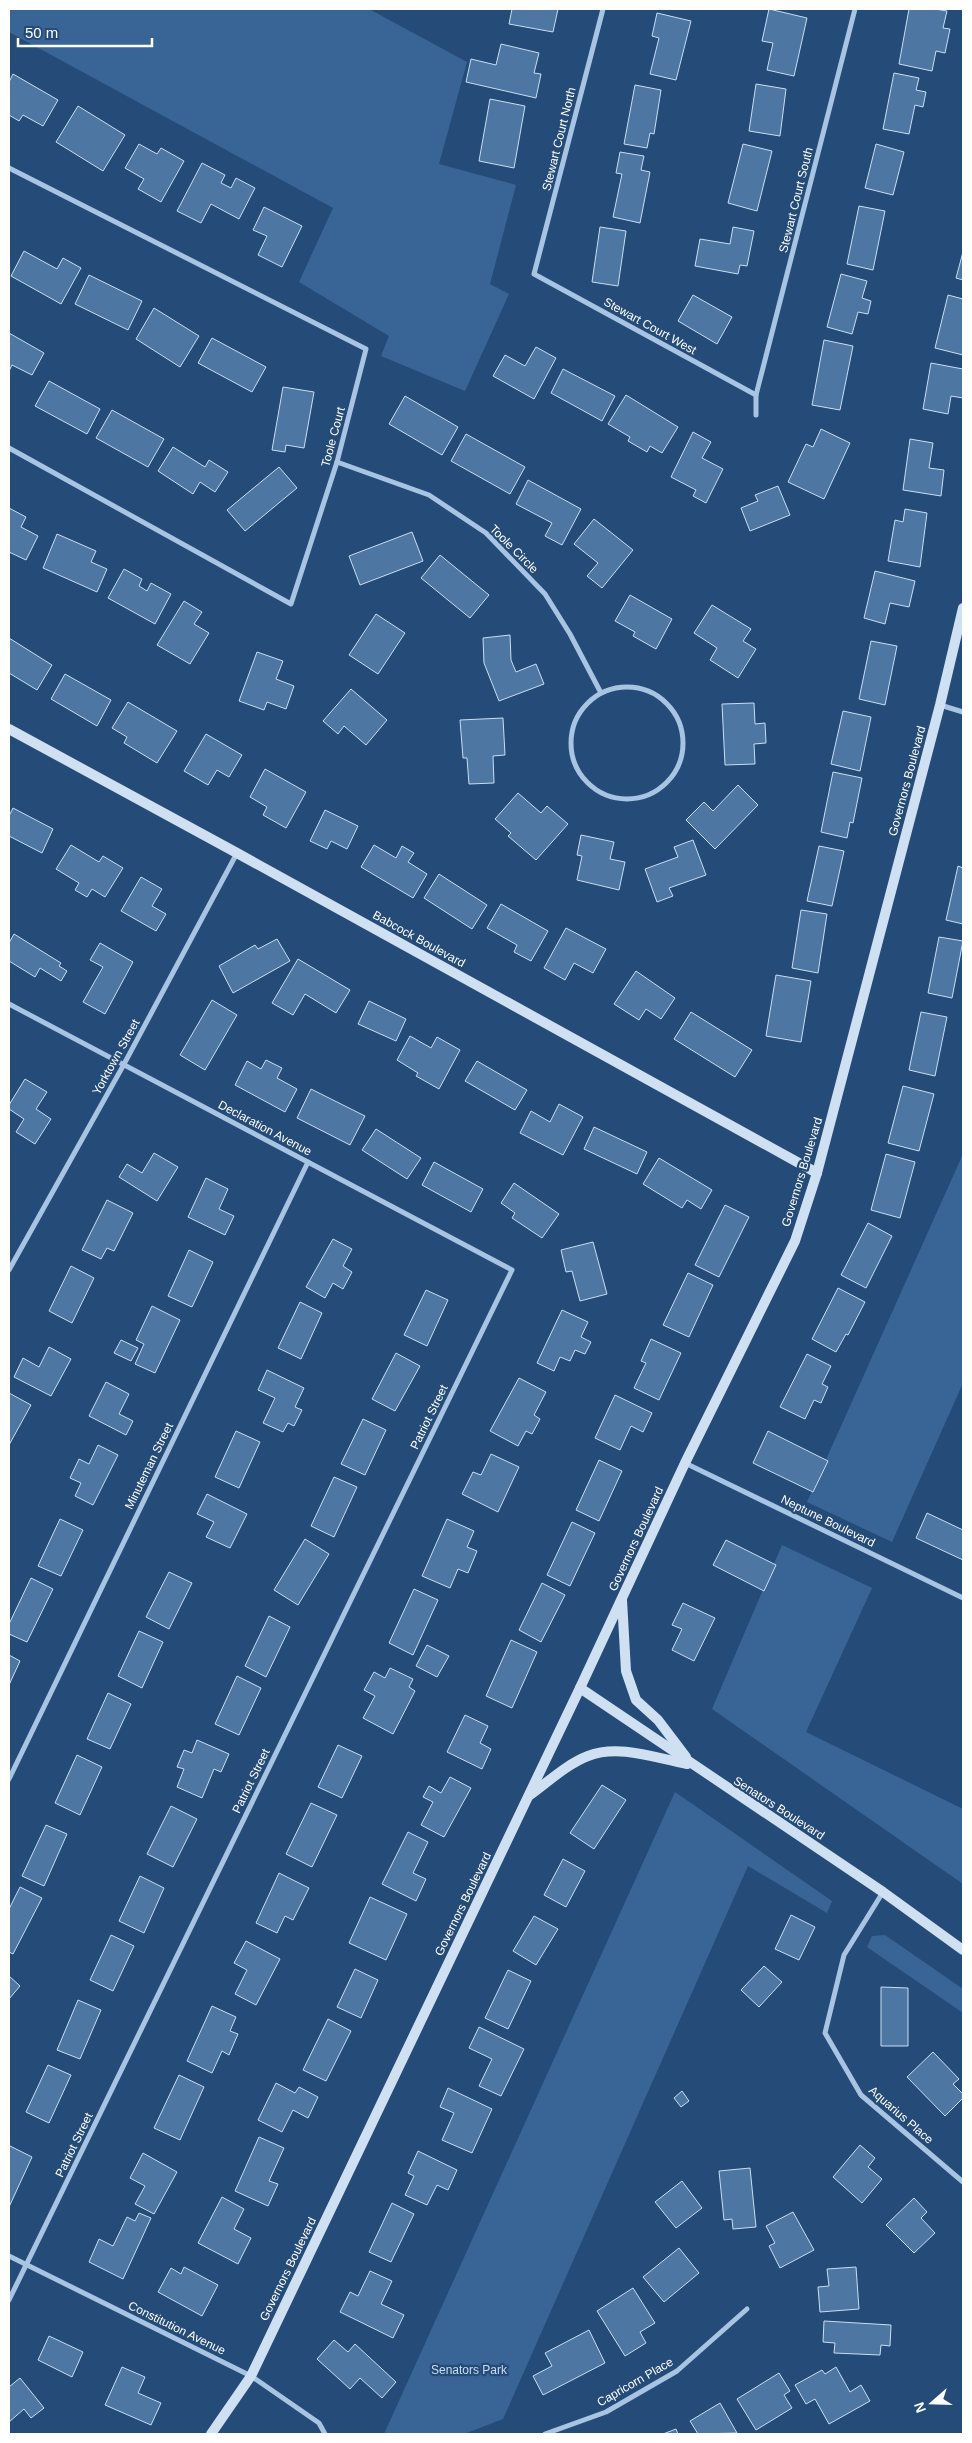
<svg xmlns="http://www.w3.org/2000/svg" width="972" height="2443" viewBox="0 0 972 2443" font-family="Arial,sans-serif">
<rect width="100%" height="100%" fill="#254c78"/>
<g fill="#396596">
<path d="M9,9H369L467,62L439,164L516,185L490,284L509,294L465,391L381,356L389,336L299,282L333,208L9,32Z"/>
<path d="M963,1154V1383L892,1542L807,1502Z"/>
<path d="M782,1545L872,1588L806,1732L963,1809V1884L712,1709Z"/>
<path d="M675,1792L832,1901L827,1913L748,1866L503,2419L464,2434H384Z"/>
<path d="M885,1935L963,1989V2013L867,1947L872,1936Z"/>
</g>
<g fill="#4e76a2" stroke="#caddf3">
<path d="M512,9H558L553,32L509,24Z"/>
<path d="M769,9L807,18L794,76L767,70L773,43L762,41Z"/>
<path d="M909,9H935L947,11L943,28L950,29L945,53L936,51L932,71L899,64Z"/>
<path d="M657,13L691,21L676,80L650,74L659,38L652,36Z"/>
<path d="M501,44L539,53L534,73L541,74L536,98L466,82L471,59L496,65Z"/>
<path d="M894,73L919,78L916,90L926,92L923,107L915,105L909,134L883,129Z"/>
<path d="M13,74L58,100L43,126L23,115L19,121L9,115V82Z"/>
<path d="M756,84L786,89L780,136L749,131Z"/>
<path d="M635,85L661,90L654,134L650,133L647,148L624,144Z"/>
<path d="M490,99L525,106L514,168L479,161Z"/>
<path d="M78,106L125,135L103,171L56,142Z"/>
<path d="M139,144L157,154L161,148L184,161L161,202L138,189L144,179L125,168Z"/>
<path d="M743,144L772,151L757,211L728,203Z"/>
<path d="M876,144L904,152L893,195L865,188Z"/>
<path d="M620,152L644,156L641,170L650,172L640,223L613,217L622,174L616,173Z"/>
<path d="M202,163L225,175L221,183L231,188L236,178L255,188L239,219L211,204L201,223L177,211Z"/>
<path d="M859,206L885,211L873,270L847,264Z"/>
<path d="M264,207L302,226L282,267L258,255L267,236L253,230Z"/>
<path d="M600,227L626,231L618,286L592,282Z"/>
<path d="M733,227L754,231L747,266L740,265L738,274L695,266L700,239L730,244Z"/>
<path d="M24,251L57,269L63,258L81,268L61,304L11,276Z"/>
<path d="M963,252V280L956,278Z"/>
<path d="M841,274L867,281L862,298L871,301L868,314L858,312L852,334L827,327Z"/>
<path d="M89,275L142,301L128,330L75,304Z"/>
<path d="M693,295L732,317L717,344L678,321Z"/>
<path d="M948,295L963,299V355L935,348Z"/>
<path d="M154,308L199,336L180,367L136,339Z"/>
<path d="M9,333L44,353L32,375L12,365L9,371Z"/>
<path d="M212,338L266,367L252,392L198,363Z"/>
<path d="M824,340L853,346L840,410L812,405Z"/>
<path d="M536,347L556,358L534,399L493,376L505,355L525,366Z"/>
<path d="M931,363L963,369V398L951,396L948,414L923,409Z"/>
<path d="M563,369L615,396L602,421L551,393Z"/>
<path d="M49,381L100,409L87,434L35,406Z"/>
<path d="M283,387L314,392L304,448L286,445L285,452L272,450Z"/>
<path d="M626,395L678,427L662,453L650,446L647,452L628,441L630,437L608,424Z"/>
<path d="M405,396L458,427L442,455L389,424Z"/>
<path d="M112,410L164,439L148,467L96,438Z"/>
<path d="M821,429L850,443L824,499L788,482L806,444L813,447Z"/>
<path d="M693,432L711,442L702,458L723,469L706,503L693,496L696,490L671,477Z"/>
<path d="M466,434L525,467L510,494L451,461Z"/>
<path d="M910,439L933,443L929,468L944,470L941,496L903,490Z"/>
<path d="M173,447L205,467L209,460L228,472L215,492L200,482L193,494L158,471Z"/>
<path d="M279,467L297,488L245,531L227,510Z"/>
<path d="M528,480L581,509L562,545L545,536L552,523L516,504Z"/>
<path d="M778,486L790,515L750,531L741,508L758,501L755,495Z"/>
<path d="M9,508L26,517L21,527L38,536L26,560L9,552Z"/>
<path d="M905,509L927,513L920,567L888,561L895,520L903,522Z"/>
<path d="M594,519L633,550L602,588L587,576L598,563L574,544Z"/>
<path d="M412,532L423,561L360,585L349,556Z"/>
<path d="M57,534L96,551L91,562L107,569L97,592L43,568Z"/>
<path d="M440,555L489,595L470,618L421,578Z"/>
<path d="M124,569L142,579L139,586L147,591L151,583L171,594L155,624L108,598Z"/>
<path d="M875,571L915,581L909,607L890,603L885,624L864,618Z"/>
<path d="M630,595L672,619L656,649L633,636L635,632L615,621Z"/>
<path d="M184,601L202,612L194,624L209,633L190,664L157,645Z"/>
<path d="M712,605L751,629L743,641L756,649L738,678L710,660L717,648L694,633Z"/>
<path d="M376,614L405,633L378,674L349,655Z"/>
<path d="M510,635L511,660L516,672L536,664L544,684L499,701L484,663L483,638Z"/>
<path d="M9,638L52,665L37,690L9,673Z"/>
<path d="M871,641L897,646L885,705L859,699Z"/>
<path d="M257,652L283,661L276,679L294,686L286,709L267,702L264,710L239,701Z"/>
<path d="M65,674L111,700L97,726L51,699Z"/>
<path d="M351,689L387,720L366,745L344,726L338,734L323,721Z"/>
<path d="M128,702L177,731L157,763L124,743L127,737L112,728Z"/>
<path d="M754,703L755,724L765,723L766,743L754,744L755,764L725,765L722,704Z"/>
<path d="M843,711L871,717L860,771L831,764Z"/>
<path d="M503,718L505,755L493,756L494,783L469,784L467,758H463L460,720Z"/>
<path d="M206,734L242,755L229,777L217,770L208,785L184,771Z"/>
<path d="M265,769L306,792L286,828L263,815L267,807L250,797Z"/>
<path d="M833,772L862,778L853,823L850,822L847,838L821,832Z"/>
<path d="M738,785L758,805L715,849L686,820L704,802L713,811Z"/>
<path d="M518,793L541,813L547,806L568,824L536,860L508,836L511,833L495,819Z"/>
<path d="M13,808L53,829L42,853L9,836V816Z"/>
<path d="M325,810L358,826L347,849L331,841L327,849L310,841Z"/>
<path d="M581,835L614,842L610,859L625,862L619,890L577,880L582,856L577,855Z"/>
<path d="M693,840L706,875L669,888L673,896L657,902L645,869L678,857L674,847Z"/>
<path d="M71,845L99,862L103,856L123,868L105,897L92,889L87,897L75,890L79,883L56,869Z"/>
<path d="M374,845L396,858L402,846L414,853L408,862L427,874L413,898L361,867Z"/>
<path d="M819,846L844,851L832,906L807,901Z"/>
<path d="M958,866L963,868V924L946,920Z"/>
<path d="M439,874L487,905L472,929L424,898Z"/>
<path d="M141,877L162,889L152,906L166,914L156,931L121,911Z"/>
<path d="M501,904L548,931L531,961L514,952L517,945L487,928Z"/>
<path d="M801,910L827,914L818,973L792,968Z"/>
<path d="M566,928L606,949L593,973L574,963L565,980L544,968Z"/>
<path d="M14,934L61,963L59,966L67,971L61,981L40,968L35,977L9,961V943Z"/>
<path d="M939,937L963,941L952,998L928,993Z"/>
<path d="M277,939L290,961L233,993L219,966L255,945L258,949Z"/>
<path d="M100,943L133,962L105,1014L83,1002L103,967L90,960Z"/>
<path d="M298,959L350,990L336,1013L305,994L293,1015L272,1003Z"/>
<path d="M636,971L675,998L661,1019L646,1009L639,1020L614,1004Z"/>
<path d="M776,975L811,981L801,1042L766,1036Z"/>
<path d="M212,1000L237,1015L205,1070L180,1055Z"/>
<path d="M369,1001L406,1019L396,1041L358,1024Z"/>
<path d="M691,1012L752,1050L735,1077L674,1039Z"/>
<path d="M921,1012L947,1017L935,1076L909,1070Z"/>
<path d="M410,1036L431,1048L437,1037L460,1050L439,1089L416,1076L418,1073L397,1060Z"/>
<path d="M266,1060L282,1068L277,1078L297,1089L285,1112L235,1085L247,1061L261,1069Z"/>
<path d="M477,1061L527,1090L515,1110L465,1081Z"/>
<path d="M25,1079L47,1092L36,1109L51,1119L35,1144L16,1132L24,1119L9,1109V1105Z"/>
<path d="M903,1086L934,1094L919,1151L888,1143Z"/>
<path d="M311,1089L365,1116L350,1145L297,1118Z"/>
<path d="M559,1104L583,1117L563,1155L520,1133L531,1111L550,1122Z"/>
<path d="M594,1127L647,1152L637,1174L584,1149Z"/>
<path d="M376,1129L421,1158L407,1179L362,1150Z"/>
<path d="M154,1153L178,1167L157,1201L119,1177L127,1164L142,1173Z"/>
<path d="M886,1154L915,1162L900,1218L871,1210Z"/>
<path d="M659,1158L712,1190L701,1209L687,1200L682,1208L643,1184Z"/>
<path d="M434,1162L483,1189L471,1212L422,1185Z"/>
<path d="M206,1178L228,1189L219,1209L234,1216L225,1235L188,1217Z"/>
<path d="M514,1183L559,1214L542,1238L512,1218L515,1213L501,1203Z"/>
<path d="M107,1200L133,1213L114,1251L107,1248L101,1259L82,1250Z"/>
<path d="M725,1205L749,1217L719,1277L695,1265Z"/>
<path d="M868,1223L892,1236L866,1288L841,1275Z"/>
<path d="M333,1239L352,1249L343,1266L352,1272L343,1289L333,1283L325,1298L306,1287Z"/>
<path d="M593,1242L607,1294L580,1301L572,1271L566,1272L561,1250Z"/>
<path d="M189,1250L213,1262L192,1307L168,1296Z"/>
<path d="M71,1266L94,1278L72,1323L49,1311Z"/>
<path d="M688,1273L713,1285L689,1337L663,1325Z"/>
<path d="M838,1288L865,1302L848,1335L846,1334L836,1352L812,1339Z"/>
<path d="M426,1290L448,1300L427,1346L404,1335Z"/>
<path d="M300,1302L322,1313L301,1359L278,1348Z"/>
<path d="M152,1306L180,1320L155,1373L135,1364L144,1344L136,1340Z"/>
<path d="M562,1310L588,1322L581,1337L591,1342L585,1354L575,1350L570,1361L560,1357L554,1371L537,1363Z"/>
<path d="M651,1339L681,1353L659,1400L634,1388L646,1363L641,1361Z"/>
<path d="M121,1340L138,1348L131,1361L114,1353Z"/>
<path d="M49,1347L71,1359L51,1396L14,1377L23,1358L39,1367Z"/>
<path d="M396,1353L420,1366L395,1411L372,1399Z"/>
<path d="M807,1354L831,1366L822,1384L828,1387L821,1403L814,1400L805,1419L780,1407Z"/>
<path d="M267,1370L304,1388L295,1407L302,1410L294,1426L288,1423L283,1432L263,1423L275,1398L258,1390Z"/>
<path d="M519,1378L546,1392L534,1415L540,1419L532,1434L526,1431L518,1446L490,1431Z"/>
<path d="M106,1382L129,1394L119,1414L133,1421L126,1435L89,1416Z"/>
<path d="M9,1393L31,1405L9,1445Z"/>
<path d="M615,1395L652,1413L643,1432L631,1426L620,1450L595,1438Z"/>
<path d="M363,1419L386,1430L365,1475L341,1464Z"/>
<path d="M236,1431L260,1442L239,1488L215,1477Z"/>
<path d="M768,1431L828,1461L813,1492L753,1463Z"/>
<path d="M98,1445L118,1455L93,1505L75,1496L81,1483L70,1478L79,1459L89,1464Z"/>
<path d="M491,1454L519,1467L498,1512L462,1494L473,1472L481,1475Z"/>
<path d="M599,1460L622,1471L599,1521L576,1510Z"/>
<path d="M334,1477L357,1487L334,1537L311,1526Z"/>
<path d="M207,1494L247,1514L230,1548L206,1537L214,1522L197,1514Z"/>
<path d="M927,1513L963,1530V1560L916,1538Z"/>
<path d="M60,1519L83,1530L61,1576L38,1566Z"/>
<path d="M447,1519L474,1531L467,1547L477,1551L468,1573L458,1569L450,1588L422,1576Z"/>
<path d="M572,1522L595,1533L570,1586L547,1575Z"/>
<path d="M305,1539L329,1554L298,1605L274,1590Z"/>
<path d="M726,1540L776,1565L764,1591L713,1565Z"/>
<path d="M169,1572L192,1583L169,1629L146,1617Z"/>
<path d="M31,1578L53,1589L27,1642L9,1634V1624Z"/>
<path d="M542,1583L565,1595L541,1642L519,1630Z"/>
<path d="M414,1589L438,1600L413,1655L389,1643Z"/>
<path d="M683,1603L715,1618L694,1661L672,1650L682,1629L672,1625Z"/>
<path d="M269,1616L290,1627L266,1677L245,1666Z"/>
<path d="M139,1631L163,1642L142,1688L118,1676Z"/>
<path d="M511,1640L537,1652L512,1708L486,1696Z"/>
<path d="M427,1645L449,1656L437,1677L416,1666Z"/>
<path d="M9,1655L20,1661L9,1685Z"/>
<path d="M390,1668L413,1679L409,1687L415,1691L393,1734L363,1718L375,1696L364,1690L374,1672L385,1678Z"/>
<path d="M237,1676L261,1688L239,1735L215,1724Z"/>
<path d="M108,1693L131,1704L110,1749L87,1739Z"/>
<path d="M465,1715L488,1726L480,1743L491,1749L482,1769L447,1752Z"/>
<path d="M197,1740L229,1754L221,1772L214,1769L202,1798L177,1787L184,1769L177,1767L184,1750L192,1753Z"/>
<path d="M338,1745L362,1756L342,1798L318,1787Z"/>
<path d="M77,1755L102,1767L80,1815L55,1803Z"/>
<path d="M450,1777L471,1788L444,1837L421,1825L433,1802L423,1797L429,1786L441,1793Z"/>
<path d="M602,1785L626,1800L594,1849L570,1833Z"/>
<path d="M311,1803L337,1815L312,1867L286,1854Z"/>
<path d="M171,1806L197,1819L173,1867L147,1854Z"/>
<path d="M46,1825L67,1834L44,1886L22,1876Z"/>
<path d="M408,1832L428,1842L413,1873L426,1879L416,1901L382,1884Z"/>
<path d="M563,1859L585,1871L566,1907L544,1895Z"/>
<path d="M279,1873L309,1888L293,1920L285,1916L277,1933L256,1923Z"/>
<path d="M140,1876L164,1888L144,1933L119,1921Z"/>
<path d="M20,1887L42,1898L13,1954L9,1952V1909Z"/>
<path d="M370,1897L407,1914L386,1960L349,1943Z"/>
<path d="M791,1915L815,1927L799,1960L775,1949Z"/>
<path d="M534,1916L558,1929L536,1965L513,1951Z"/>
<path d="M111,1935L134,1946L113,1991L90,1980Z"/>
<path d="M246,1941L280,1959L256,2005L235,1994L247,1970L234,1963Z"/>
<path d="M764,1966L782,1982L759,2007L741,1990Z"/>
<path d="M355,1969L378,1980L361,2018L337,2007Z"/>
<path d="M508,1970L531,1981L508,2029L485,2018Z"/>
<path d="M9,1976L20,1986L9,1999Z"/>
<path d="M881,1987L908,1988V2046H881Z"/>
<path d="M78,2000L101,2010L80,2059L57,2050Z"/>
<path d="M212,2006L236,2017L230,2031L238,2034L229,2055L222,2051L212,2073L187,2061Z"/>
<path d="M328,2019L351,2031L326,2081L303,2070Z"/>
<path d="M479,2027L524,2049L501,2096L479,2086L492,2059L469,2048Z"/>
<path d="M933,2052L959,2079L953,2084L963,2094V2098L945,2116L907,2077Z"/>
<path d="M48,2065L71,2075L49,2123L26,2112Z"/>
<path d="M179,2075L204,2087L180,2140L154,2128Z"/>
<path d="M276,2083L295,2093L299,2087L318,2097L308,2118L293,2110L282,2132L258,2120Z"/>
<path d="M448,2088L492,2109L472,2153L442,2140L454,2113L440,2107Z"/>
<path d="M682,2091L689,2101L681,2107L674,2098Z"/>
<path d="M259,2137L284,2148L269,2181L278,2184L268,2206L235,2191Z"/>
<path d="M860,2145L875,2158L868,2167L882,2179L862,2203L833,2177Z"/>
<path d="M10,2146L32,2157L9,2207V2148Z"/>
<path d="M418,2151L457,2170L448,2190L437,2185L427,2205L405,2195L414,2176L408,2173Z"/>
<path d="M143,2153L177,2172L154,2214L135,2204L145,2186L130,2178Z"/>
<path d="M750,2168L756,2227L733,2229L732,2219L724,2220L719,2171Z"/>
<path d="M682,2181L702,2208L676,2228L655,2202Z"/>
<path d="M222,2197L244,2209L234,2229L251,2238L238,2264L198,2243Z"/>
<path d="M914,2198L927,2212L921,2218L935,2233L914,2253L886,2225Z"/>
<path d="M392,2203L414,2214L391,2262L369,2252Z"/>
<path d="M793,2212L814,2250L780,2268L769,2246L775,2243L766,2226Z"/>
<path d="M139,2213L151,2218L123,2279L89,2262L99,2239L113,2246L127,2217L135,2221Z"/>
<path d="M679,2248L699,2273L664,2302L643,2277Z"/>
<path d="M184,2267L218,2285L202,2316L158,2292L171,2268L181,2274Z"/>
<path d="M856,2267L859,2309L820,2312L818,2287L829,2286L827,2269Z"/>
<path d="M370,2271L392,2281L381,2304L404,2315L393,2338L340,2312L350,2292L358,2296Z"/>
<path d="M633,2288L655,2323L640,2332L646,2343L625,2356L597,2311Z"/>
<path d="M824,2321L891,2325L890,2346L881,2345L880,2355L834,2353L835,2343L823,2342Z"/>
<path d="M589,2330L605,2363L543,2395L533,2376L552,2366L545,2353Z"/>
<path d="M49,2336L83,2352L72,2377L38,2360Z"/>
<path d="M334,2340L348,2352L355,2344L396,2382L382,2398L360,2378L350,2389L317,2359Z"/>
<path d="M122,2367L145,2377L138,2393L161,2403L151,2425L105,2405Z"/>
<path d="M836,2367L850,2392L861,2385L870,2401L829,2424L815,2399L806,2404L795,2385L822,2370L825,2374Z"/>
<path d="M779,2373L790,2391L784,2395L792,2408L756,2430L737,2399Z"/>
<path d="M20,2378L44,2408L31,2418L24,2409L9,2422V2387Z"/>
<path d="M720,2403L737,2433L698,2434L690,2421Z"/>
<path d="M676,2429L678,2434H663Z"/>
</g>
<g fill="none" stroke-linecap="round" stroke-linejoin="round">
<g stroke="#a8c4e3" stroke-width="5">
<path d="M603,9L534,274L756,395"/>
<path d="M9,168L366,349L337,462L291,604L9,448"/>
<path d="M756,415V395L855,9"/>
<path d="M337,462L429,495L486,533L545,594L570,634L601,693"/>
<circle cx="627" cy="743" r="56"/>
<path d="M940,705L963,712"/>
<path d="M9,1004L512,1270L9,2300"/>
<path d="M9,1270L123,1066L237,853"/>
<path d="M685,1463L963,1598"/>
<path d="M9,1779L308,1162"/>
<path d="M883,1892L844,1955L825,2033L861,2095L963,2182"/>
<path d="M9,2256L251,2376L319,2423L325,2434"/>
<path d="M545,2434L606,2412L677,2371L747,2309"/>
</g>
<g stroke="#d0e0f3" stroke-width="10">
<path d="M9,729L237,853L817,1173"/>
<path d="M622,1600L626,1671L636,1700L658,1720L686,1757"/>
<path d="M580,1688L883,1892L963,1950"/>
<path d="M530,1795C548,1782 567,1764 588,1756C619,1744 655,1758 687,1764"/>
<path d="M211,2434L251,2376L580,1688L685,1463L795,1241L817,1173L940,705L963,608"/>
</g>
</g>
<g text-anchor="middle" stroke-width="4.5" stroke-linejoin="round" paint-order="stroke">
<g font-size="12" fill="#fff" stroke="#254c78">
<text transform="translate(559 139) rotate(-76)" y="4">Stewart Court North</text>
<text transform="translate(796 200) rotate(-76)" y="4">Stewart Court South</text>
<text transform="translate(650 326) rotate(29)" y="4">Stewart Court West</text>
<text transform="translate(333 437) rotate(-75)" y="4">Toole Court</text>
<text transform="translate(514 549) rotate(45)" y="4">Toole Circle</text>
<text transform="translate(907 781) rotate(-75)" y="4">Governors Boulevard</text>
<text transform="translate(419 939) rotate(29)" y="4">Babcock Boulevard</text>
<text transform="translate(116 1057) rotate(-61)" y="4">Yorktown Street</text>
<text transform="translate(265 1128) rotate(28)" y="4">Declaration Avenue</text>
<text transform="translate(802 1172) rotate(-73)" y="4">Governors Boulevard</text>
<text transform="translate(429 1417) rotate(-64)" y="4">Patriot Street</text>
<text transform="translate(149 1466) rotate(-64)" y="4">Minuteman Street</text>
<text transform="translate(828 1521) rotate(26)" y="4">Neptune Boulevard</text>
<text transform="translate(636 1539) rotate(-65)" y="4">Governors Boulevard</text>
<text transform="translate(251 1781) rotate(-64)" y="4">Patriot Street</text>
<text transform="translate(779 1808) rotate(33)" y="4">Senators Boulevard</text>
<text transform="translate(463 1904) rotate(-64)" y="4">Governors Boulevard</text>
<text transform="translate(901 2115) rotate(41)" y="4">Aquarius Place</text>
<text transform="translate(74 2145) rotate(-64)" y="4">Patriot Street</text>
<text transform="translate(288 2269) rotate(-64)" y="4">Governors Boulevard</text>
<text transform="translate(177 2328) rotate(26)" y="4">Constitution Avenue</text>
<text transform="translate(635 2382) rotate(-30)" y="4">Capricorn Place</text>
</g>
<g font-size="12" fill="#caddf3" stroke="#254c78">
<text x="469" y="2374">Senators Park</text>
</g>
</g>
<rect width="972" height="2443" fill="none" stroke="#ffffff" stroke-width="20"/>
<g transform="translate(932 2403) rotate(250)" stroke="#254c78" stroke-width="4" paint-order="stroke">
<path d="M0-4L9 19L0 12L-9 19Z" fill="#ffffff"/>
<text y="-8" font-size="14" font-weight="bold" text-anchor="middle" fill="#ffffff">N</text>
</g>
<path d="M18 38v8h134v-8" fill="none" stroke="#ffffff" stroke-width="2.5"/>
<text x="25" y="38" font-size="15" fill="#ffffff" stroke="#254c78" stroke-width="4" paint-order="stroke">50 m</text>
</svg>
